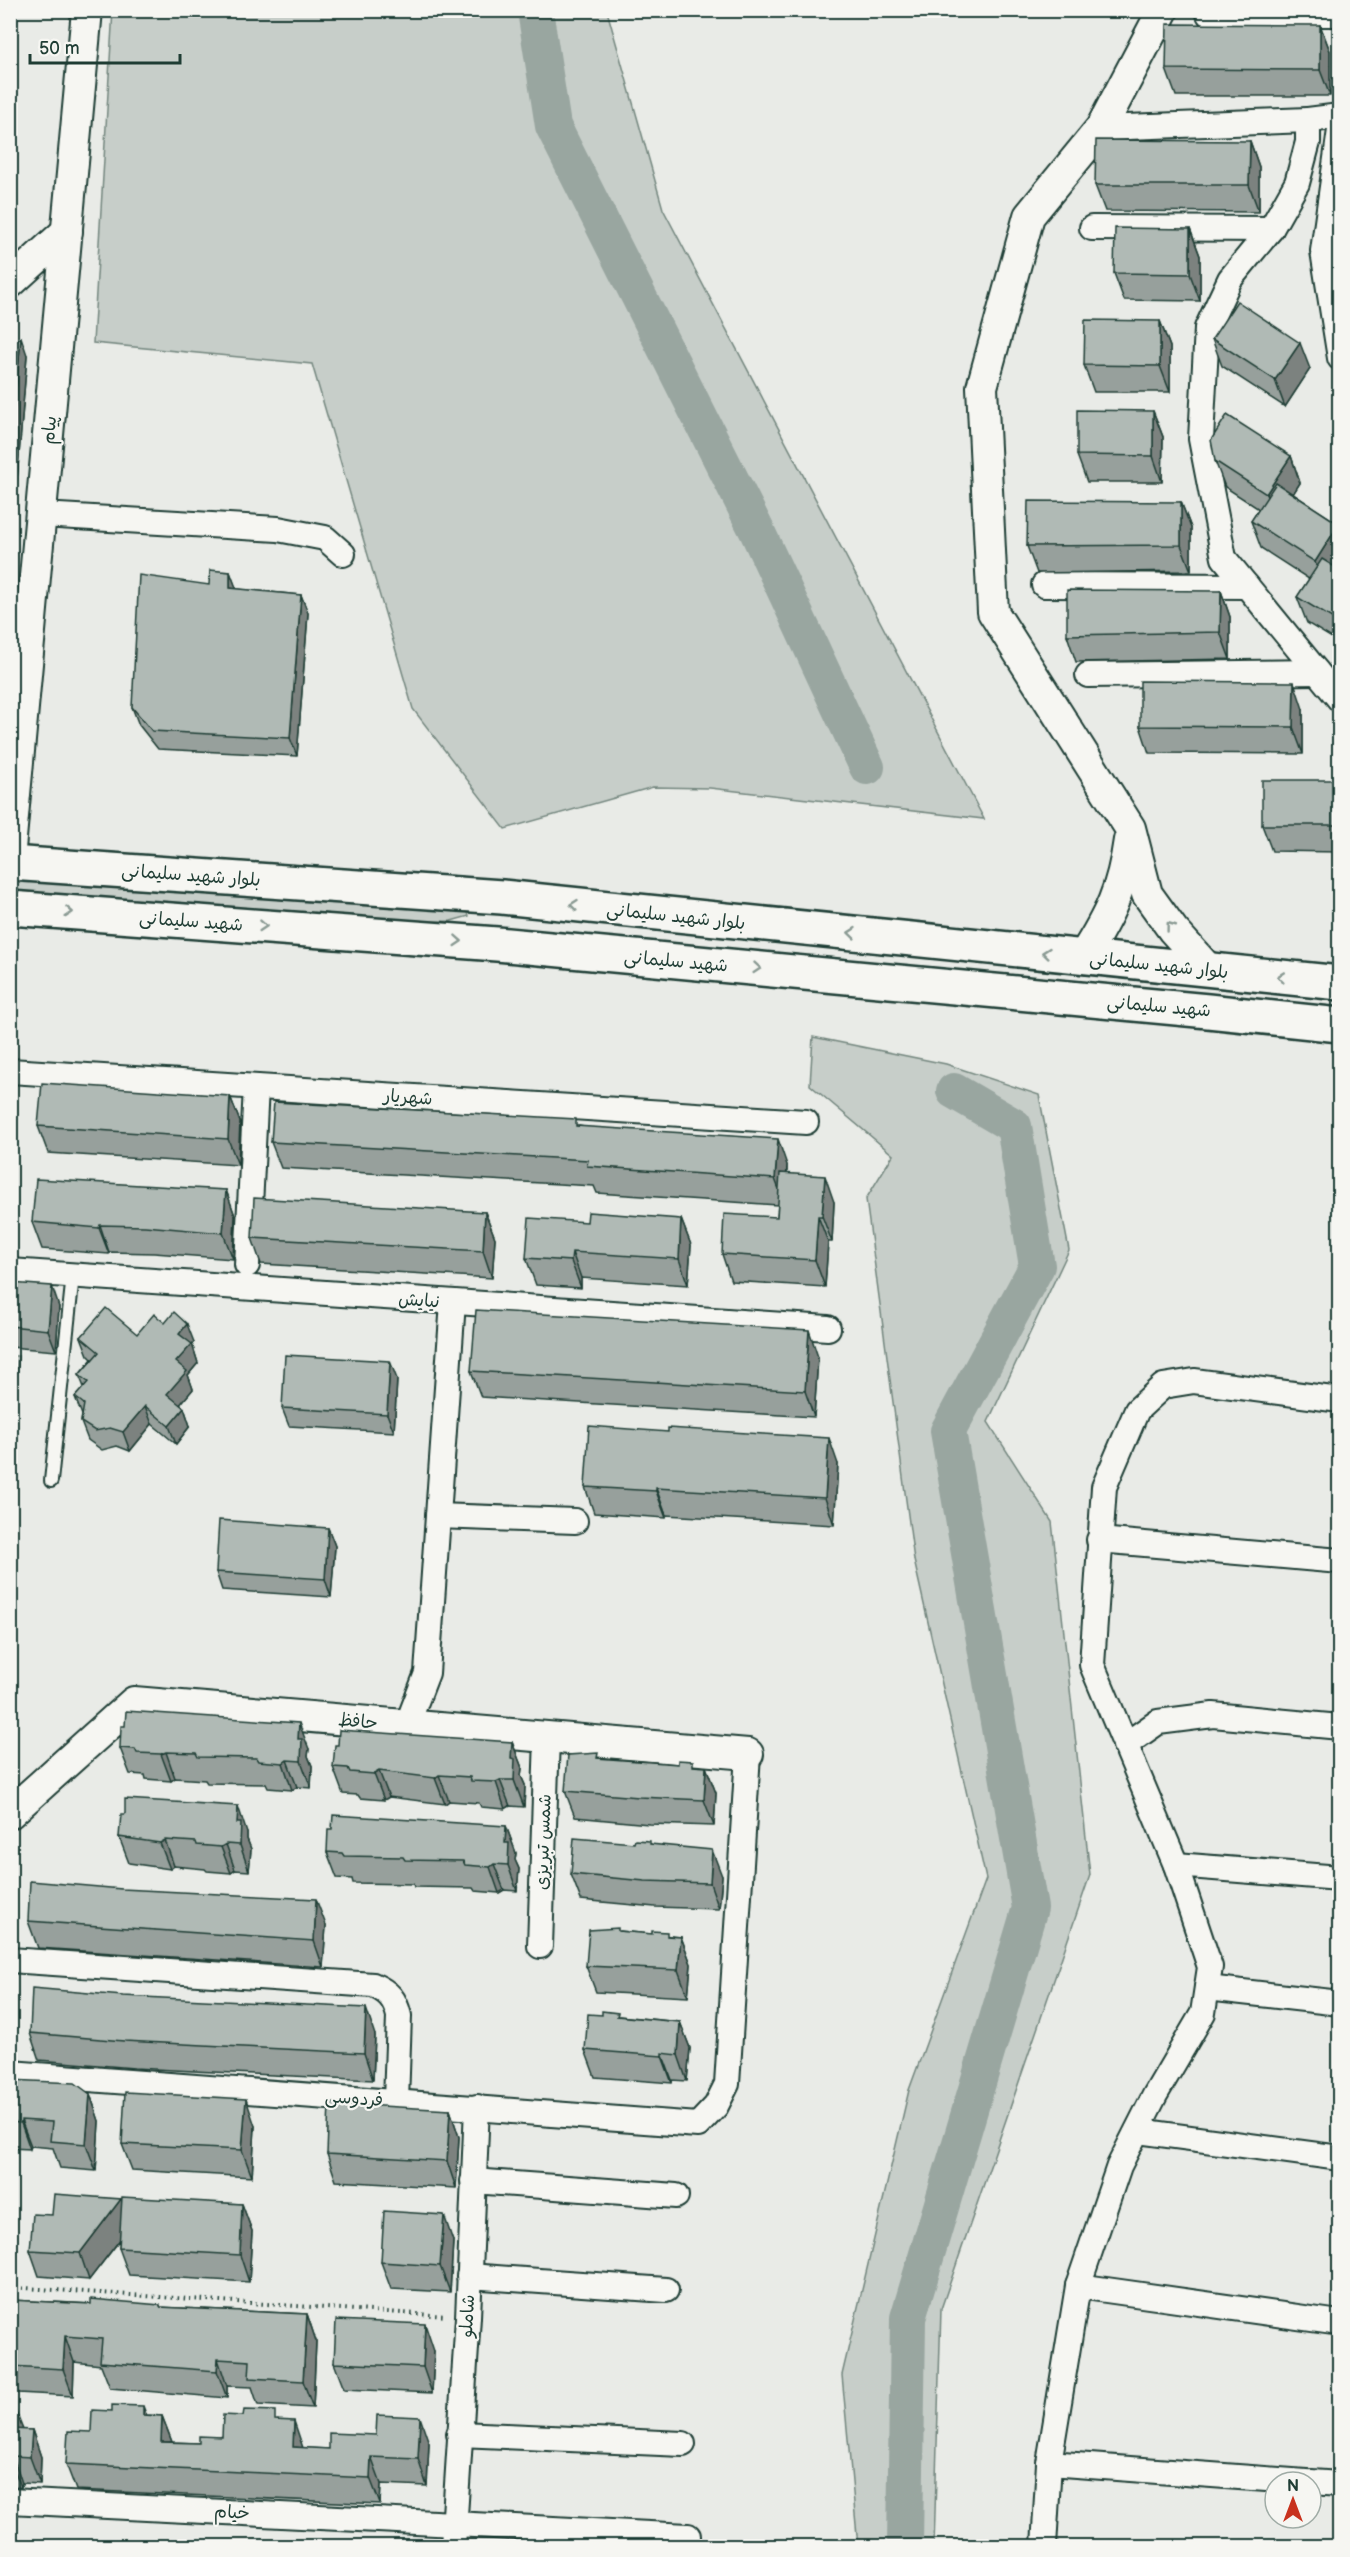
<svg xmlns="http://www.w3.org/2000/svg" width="1350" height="2557" viewBox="0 0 1350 2557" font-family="'Balsamiq Sans','Playpen Sans Arabic',sans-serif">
<rect width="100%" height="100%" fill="#e9ebe7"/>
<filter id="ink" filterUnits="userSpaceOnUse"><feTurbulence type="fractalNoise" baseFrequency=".0167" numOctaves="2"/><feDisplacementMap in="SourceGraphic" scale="12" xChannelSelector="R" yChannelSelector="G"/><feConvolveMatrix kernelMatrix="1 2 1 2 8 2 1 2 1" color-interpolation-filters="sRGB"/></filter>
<g filter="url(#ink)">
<g fill="#c7cec9" stroke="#73867e" stroke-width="1.5">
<path d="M113,10L607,11L663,209L984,819L710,788L653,787L505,829L413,709L312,364L93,343Z"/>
<path d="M10,875L467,908L469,916L451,921L408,922L11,894Z"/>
<path d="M813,1037L946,1064L1039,1095L1069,1250L988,1422L1052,1522L1090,1875L941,2309L934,2546H858L842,2375L909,2090L986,1879L914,1560L866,1199L893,1155L810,1085Z"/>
<path d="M11,1356H18L11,1456L10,1356Z"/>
</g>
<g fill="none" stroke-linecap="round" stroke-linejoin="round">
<g stroke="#99a6a0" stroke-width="36">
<path d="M535,10L553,126L757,531L867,767"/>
<path d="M905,2546L908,2318L1030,1908L948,1431L1037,1266L1014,1126L954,1091"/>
</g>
<defs>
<path id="service" d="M51,1481L73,1275"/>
<g id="minor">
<path d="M1209,14H1340"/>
<path d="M1340,116L1308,120V142L1297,183L1271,229L1230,279L1207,328L1201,439L1224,558L1340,700"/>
<path d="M1101,128L1308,120"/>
<path d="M1340,130L1323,251L1340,358"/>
<path d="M1092,228L1271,229"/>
<path d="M42,515L278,529L325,538L343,554"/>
<path d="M1044,585L1247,586"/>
<path d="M1088,675L1317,672"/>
<path d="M10,1071L806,1122"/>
<path d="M247,1265L256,1087"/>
<path d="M10,1271L828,1328"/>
<path d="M438,1516L575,1521"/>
<path d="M1099,1540L1340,1561"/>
<path d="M407,1725L427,1673L453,1302"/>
<path d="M1125,1745L1158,1722L1213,1715L1340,1727"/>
<path d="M1176,1865L1340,1878"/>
<path d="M540,1946L547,1737"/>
<path d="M10,1960L373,1985C389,1992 395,1999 399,2016L396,2101"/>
<path d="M1207,1988L1340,2003"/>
<path d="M10,2073L698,2125L716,2106L727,2084L748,1754"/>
<path d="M1138,2131L1340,2158"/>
<path d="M473,2181L676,2196"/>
<path d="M469,2276L666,2290"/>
<path d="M1078,2286L1340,2323"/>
<path d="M459,2434L683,2444"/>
<path d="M1049,2463L1306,2482"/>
<path d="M1311,2482L1340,2484"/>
<path d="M10,2501L688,2536"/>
<path d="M453,2546L468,2317L477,2107"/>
<path d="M1044,2546L1049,2463L1078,2286L1119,2166L1155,2095L1203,2013L1210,1967L1176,1865L1092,1665L1104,1487L1137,1410L1163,1386L1194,1381L1340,1400"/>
</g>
<g id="tertiary">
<path d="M1163,10L1101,128L1029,216L982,387L993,612L1130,828L1147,894L1173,930L1209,970"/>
<path d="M10,283L67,231"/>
<path d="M10,849L87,10"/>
<path d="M1083,957C1110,914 1122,890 1129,840"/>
<path d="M10,1813L134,1702L748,1754"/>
</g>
<g id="primary">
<path d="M10,863L502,897L1340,983"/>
<path d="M10,908L497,944L1208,1011L1340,1025"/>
</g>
</defs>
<use href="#service" stroke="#1f3d34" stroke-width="16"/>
<use href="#minor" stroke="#1f3d34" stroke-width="28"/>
<use href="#tertiary" stroke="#1f3d34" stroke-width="34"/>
<use href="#primary" stroke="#1f3d34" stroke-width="38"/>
<g stroke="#1f3d34" stroke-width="4" stroke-dasharray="1.5 4.5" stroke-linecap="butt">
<path d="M10,964L13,933"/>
<path d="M10,2287L447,2316"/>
</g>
<use href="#service" stroke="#f6f6f2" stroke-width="12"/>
<use href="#minor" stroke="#f6f6f2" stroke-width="24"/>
<use href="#tertiary" stroke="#f6f6f2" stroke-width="30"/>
<use href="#primary" stroke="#f6f6f2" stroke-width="33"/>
</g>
<g fill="#97a09c" stroke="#1f3d34" stroke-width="1.5">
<path d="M1320,25L1330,51V96H1176L1166,69Z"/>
<path d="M1250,141L1259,167V212L1105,211L1095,185Z"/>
<path d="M1190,229L1200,256V301L1124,300L1114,273Z"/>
<path d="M1160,321L1170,347V392H1094L1084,365Z"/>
<path d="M1212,339L1310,369L1285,407L1222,366Z"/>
<path d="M10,345L27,355L17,480L10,479Z"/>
<path d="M1153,411L1163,437L1162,482H1087L1077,455Z"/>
<path d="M1291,456L1300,483L1293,494L1339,524L1340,566L1338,569L1340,570V643L1307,623L1297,597L1309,579L1261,548L1251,521L1259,509L1225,487L1215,461Z"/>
<path d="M1181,502L1191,528V571L1037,573L1027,546Z"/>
<path d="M230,572L236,589L301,595L308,613L297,756L158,749L139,725L132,707L209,585Z"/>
<path d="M1221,591L1230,617V659L1076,662L1067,635Z"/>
<path d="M1303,709V754L1149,753L1140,726Z"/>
<path d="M1340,780V852L1272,851L1262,825Z"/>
<path d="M230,1096L240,1122L238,1165L48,1153L38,1126Z"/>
<path d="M579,1126L787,1165V1174L834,1202L832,1242H828L825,1287L731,1281L722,1254L777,1217L778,1205L597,1193L594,1186L281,1168L271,1142Z"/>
<path d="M226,1190L235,1216L233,1259L154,1253L109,1252V1254L42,1249L32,1222Z"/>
<path d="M485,1212L495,1238L492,1278L261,1264L252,1238Z"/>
<path d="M681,1219L691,1245L688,1285L581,1278V1288L536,1285L526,1258L587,1222Z"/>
<path d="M10,1283L59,1307L56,1351L10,1347Z"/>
<path d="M165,1323L194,1342L192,1344L198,1363L188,1375L193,1389L180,1404L184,1408L190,1426L176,1444L152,1424L130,1451L117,1446L102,1450L88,1440L81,1422L82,1415L75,1397L84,1387L79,1375L92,1359L88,1355L81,1337L137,1334Z"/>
<path d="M818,1357L814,1417L481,1397L471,1371Z"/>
<path d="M397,1379L394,1432L289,1426L282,1408Z"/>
<path d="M838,1464L834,1525L666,1515V1518L594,1513L585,1487Z"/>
<path d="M328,1528L335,1546L331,1597L222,1590L216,1572Z"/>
<path d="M512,1742L522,1768L521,1776L525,1785L524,1807L510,1806L505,1809L481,1807L479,1803L449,1801L445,1804L389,1797L384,1800L360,1798L358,1795L343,1794L333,1767Z"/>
<path d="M120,1748L309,1749L308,1756L312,1766L311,1788L297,1787L292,1790L268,1788L266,1784L207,1783L205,1780L175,1778L171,1781L146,1779L145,1775L130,1774Z"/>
<path d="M599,1758L706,1767L716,1793L714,1826L649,1824L575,1817L565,1791Z"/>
<path d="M506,1826L516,1853L515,1860L519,1869L517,1891L504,1890L499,1893L475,1891L473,1888L414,1887L413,1884L353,1883L352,1879L337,1878L327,1852Z"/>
<path d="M247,1833V1839L251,1849L249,1871L235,1870L231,1873L207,1871L205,1869L174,1866L170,1869L129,1863L119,1837Z"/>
<path d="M634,1843L651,1844L722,1876L719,1909L655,1907L581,1900L571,1874Z"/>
<path d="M28,1921L326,1925L323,1967L38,1948Z"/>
<path d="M620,1931L681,1937L691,1964L688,1997L596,1992L586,1966Z"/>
<path d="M619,2016L680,2022L690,2048L687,2081L672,2080V2083L595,2077L585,2050Z"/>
<path d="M30,2033L375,2035L373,2080L134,2068L39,2060Z"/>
<path d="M10,2080L90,2094L99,2121L96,2171L60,2168L53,2148L31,2146L30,2149L10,2148Z"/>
<path d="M450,2110L459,2137L456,2188L336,2181L327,2154Z"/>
<path d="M255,2126L252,2177L132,2170L122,2144Z"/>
<path d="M121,2199L242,2204L252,2231L249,2282L129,2275L119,2248L120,2240L89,2280L39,2276L30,2250L52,2215Z"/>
<path d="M453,2241L450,2292L391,2289L381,2262Z"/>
<path d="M10,2300L307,2314L316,2341L313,2408L258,2405L252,2387L227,2386V2398L110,2388L101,2365L74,2362L73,2396L18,2393L12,2375H10Z"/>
<path d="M434,2351L432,2393L344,2389L334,2363Z"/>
<path d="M10,2403L23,2430H32L41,2457L40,2484L22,2483L21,2487L10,2488Z"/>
<path d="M112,2411L147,2415L162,2416L172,2442L199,2443L278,2420L303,2448L329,2449L429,2443L427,2486L381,2484L380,2504L76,2490L66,2464L91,2432Z"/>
</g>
<g fill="#7b827f" stroke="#1f3d34" stroke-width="1.5">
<path d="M1320,25L1330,51V96L1320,70Z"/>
<path d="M1250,141L1259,167V212L1249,185Z"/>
<path d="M1190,229L1200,256V301L1190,274Z"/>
<path d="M1160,321L1170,347V392L1160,366Z"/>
<path d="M21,337L27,355L17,480L10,463V455Z"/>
<path d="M1300,343L1310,369L1285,407L1275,380Z"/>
<path d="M1153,411L1163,437L1162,482L1153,456Z"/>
<path d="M1291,456L1300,483L1276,520L1266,494Z"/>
<path d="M1181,502L1191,528V571L1181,545Z"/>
<path d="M1339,524L1340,566L1325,589L1315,562Z"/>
<path d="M230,572L237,590L230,588Z"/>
<path d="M1221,591L1230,617V659L1220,632Z"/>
<path d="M301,595L308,613L297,756L290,738Z"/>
<path d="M1294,682L1303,709V754L1293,727Z"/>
<path d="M230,1096L240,1122L238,1165L228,1139Z"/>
<path d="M778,1139L787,1165L785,1205L775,1179Z"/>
<path d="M825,1176L834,1202L832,1242L822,1216Z"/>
<path d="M226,1190L235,1216L233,1259L223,1233Z"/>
<path d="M485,1212L495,1238L492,1278L483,1251Z"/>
<path d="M818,1216L828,1242L825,1287L815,1260Z"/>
<path d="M681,1219L691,1245L688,1285L679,1259Z"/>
<path d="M100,1225L109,1252V1254L99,1228Z"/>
<path d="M572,1252L581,1278V1288L571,1261Z"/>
<path d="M52,1286L59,1307L56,1351L48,1330Z"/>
<path d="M187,1324L194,1342L192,1344L198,1363L188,1375L193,1389L174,1412L167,1394L176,1362L179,1334Z"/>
<path d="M809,1330L818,1357L814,1417L805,1391Z"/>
<path d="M390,1361L397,1379L394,1432L387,1414Z"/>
<path d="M145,1406L152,1424L130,1451L123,1432Z"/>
<path d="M184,1408L190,1426L176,1444L169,1426Z"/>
<path d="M829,1438L838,1464L834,1525L825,1498Z"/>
<path d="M656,1488L666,1515V1518L656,1491Z"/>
<path d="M328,1528L335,1546L331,1597L325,1579Z"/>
<path d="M299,1723L309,1749L308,1756L312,1766L311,1788L301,1761L298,1739Z"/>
<path d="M512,1742L522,1768L521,1776L525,1785L524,1807L514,1780L511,1758Z"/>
<path d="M166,1752L175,1778L171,1781L161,1754Z"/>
<path d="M287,1760L297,1787L292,1790L283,1763Z"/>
<path d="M706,1767L716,1793L714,1826L704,1800Z"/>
<path d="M379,1771L389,1797L384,1800L374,1774Z"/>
<path d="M439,1775L449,1801L445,1804L435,1778Z"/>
<path d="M500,1780L510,1806L505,1809L496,1782Z"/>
<path d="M238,1806L247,1833V1839L251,1849L249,1871L240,1845L237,1823Z"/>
<path d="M506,1826L516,1853L515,1860L519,1869L517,1891L508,1865L505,1843Z"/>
<path d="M165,1840L174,1866L170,1869L160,1843Z"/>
<path d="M226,1844L235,1870L231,1873L221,1847Z"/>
<path d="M712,1850L722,1876L719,1909L710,1883Z"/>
<path d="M494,1864L504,1890L499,1893L490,1867Z"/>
<path d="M316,1899L326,1925L323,1967L314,1941Z"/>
<path d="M681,1937L691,1964L688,1997L678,1970Z"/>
<path d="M366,2008L375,2035L373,2080L364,2053Z"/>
<path d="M680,2022L690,2048L687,2081L678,2055Z"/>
<path d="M662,2053L672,2080V2083L662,2056Z"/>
<path d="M90,2094L99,2121L96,2171L86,2144Z"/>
<path d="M246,2099L255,2126L252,2177L242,2150Z"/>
<path d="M450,2110L459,2137L456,2188L447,2161Z"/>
<path d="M21,2120L31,2146L30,2149L21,2123Z"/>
<path d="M121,2199L131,2225L89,2280L80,2253Z"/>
<path d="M242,2204L252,2231L249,2282L240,2255Z"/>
<path d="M444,2215L453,2241L450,2292L440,2266Z"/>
<path d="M307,2314L316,2341L313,2408L303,2381Z"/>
<path d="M425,2324L434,2351L432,2393L423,2367Z"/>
<path d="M65,2336L74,2362L73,2396L63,2369Z"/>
<path d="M218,2359L227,2386V2398L217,2371Z"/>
<path d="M13,2404L23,2430L12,2429Z"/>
<path d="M143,2406L153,2432L143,2415Z"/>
<path d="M162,2416L172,2442H161Z"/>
<path d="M420,2417L429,2443L427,2486L418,2459Z"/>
<path d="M294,2421L303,2448L293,2447Z"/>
<path d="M32,2430L41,2457L40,2484L30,2457Z"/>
<path d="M13,2456L22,2483L21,2487L11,2461Z"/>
<path d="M371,2457L381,2484L380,2504L370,2478Z"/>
</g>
<g fill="#b0bab5" stroke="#1f3d34" stroke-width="1.5">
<path d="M1167,24L1320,25V70L1166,69Z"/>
<path d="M1096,140L1250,141L1249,185H1095Z"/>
<path d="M1115,228L1190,229V274L1114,273Z"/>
<path d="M1237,301L1300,343L1275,380L1212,339Z"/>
<path d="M1085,320L1160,321V366L1084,365Z"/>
<path d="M21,337L10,455V345Z"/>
<path d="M1077,410L1153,411V456L1077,455Z"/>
<path d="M1227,415L1291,456L1266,494L1215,461L1211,440Z"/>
<path d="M1276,483L1339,524L1315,562L1251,521Z"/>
<path d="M1028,501L1181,502V545L1027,546Z"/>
<path d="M1322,559L1340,570V623L1297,597Z"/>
<path d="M210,570L230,572V588L301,595L290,738L152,731L132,707L139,575L209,585Z"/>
<path d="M1067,590L1221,591L1220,632L1067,635Z"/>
<path d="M1140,681L1294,682L1293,727L1140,726Z"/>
<rect x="1262" y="780" width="78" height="45"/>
<path d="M42,1083L230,1096L228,1139L38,1126Z"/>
<path d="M274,1102L576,1119V1126L778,1139L775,1179L587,1166L588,1160L271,1142Z"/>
<path d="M780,1173L825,1176L822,1216H818L815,1260L722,1254L724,1214L777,1217Z"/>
<path d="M36,1179L226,1190L223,1233L145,1226L100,1225L99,1228L32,1222Z"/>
<path d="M254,1198L485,1212L483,1251L252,1238Z"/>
<path d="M588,1212L681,1219L679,1259L572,1252L571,1261L526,1258L529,1218L587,1222Z"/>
<path d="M10,1283L52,1286L48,1330L10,1326Z"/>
<path d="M106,1308L137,1334L154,1314L165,1323L174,1312L187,1324L179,1334L192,1344L176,1362L187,1371L167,1394L184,1408L169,1426L145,1406L123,1432L110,1428L95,1431L81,1422L84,1404L75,1397L88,1382L79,1375L99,1352L81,1337Z"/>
<path d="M476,1310L809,1330L805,1391L471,1371Z"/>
<path d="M285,1355L390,1361L387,1414L282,1408Z"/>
<path d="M589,1426L668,1432V1428L829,1438L825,1498L656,1488V1491L585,1487Z"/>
<path d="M219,1520L328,1528L325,1579L216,1572Z"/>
<path d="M126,1711L299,1723L298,1739H302L301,1761L287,1760L283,1763L258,1761L256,1758L198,1757L196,1753L166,1752L161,1754L137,1753L135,1749L120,1748L121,1726H125Z"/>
<path d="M339,1730L512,1742L511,1758L515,1759L514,1780H500L496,1782L471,1781L470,1777L439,1775L435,1778L379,1771L374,1774L350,1772L348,1768L333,1767L335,1745H338Z"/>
<path d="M598,1753L597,1758L678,1764V1760L693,1761V1766L706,1767L704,1800L639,1797L565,1791L568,1755Z"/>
<path d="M125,1799L238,1806L237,1823H241L240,1845L226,1844L221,1847L197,1845L196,1842L165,1840L160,1843L119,1837L121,1814H125Z"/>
<path d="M333,1815L506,1826L505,1843H509L508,1865L494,1864L490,1867L465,1865L463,1861L405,1860L403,1857L344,1856L342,1853L327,1852L328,1829H332Z"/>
<path d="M574,1838L634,1843L635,1840L650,1841V1844L712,1850L710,1883L645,1881L571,1874Z"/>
<path d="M30,1881L122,1889L316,1899L314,1941L28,1921Z"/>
<path d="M618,1928V1931L652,1934V1931L667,1932V1936L681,1937L678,1970L586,1966L589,1930Z"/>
<path d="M32,1988L123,1996L366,2008L364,2053L124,2041L30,2033Z"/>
<path d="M602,2011L618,2013L617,2016L680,2022L678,2055L662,2053V2056L585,2050L588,2014L602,2015Z"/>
<path d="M10,2080L75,2083L90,2094L86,2144L50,2141L52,2122L21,2120V2123L10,2122Z"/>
<path d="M125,2092L246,2099L242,2150L122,2144Z"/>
<path d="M329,2103L450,2110L447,2161L327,2154Z"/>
<path d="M54,2194L121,2199L80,2253L30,2250L33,2214L52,2215Z"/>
<path d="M122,2197L242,2204L240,2255L119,2248Z"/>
<path d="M384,2211L444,2215L440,2266L381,2262Z"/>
<path d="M91,2299L160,2305V2307L307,2314L303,2381L249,2378L250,2361L218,2359L217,2371L100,2362L102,2339L65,2336L63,2369L10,2366V2300L91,2304Z"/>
<path d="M336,2320L425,2324L423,2367L334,2363Z"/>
<path d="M10,2403L13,2404L12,2429L32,2430L30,2457L13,2456L10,2461Z"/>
<path d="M112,2405L143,2406V2415L162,2416L161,2442L199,2443V2436L222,2437L223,2415L243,2416L244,2410L275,2411V2420L294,2421L293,2447L329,2449V2433L376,2435L377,2415L420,2417L418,2459L371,2457L370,2478L66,2464L68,2431L91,2432L92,2410L112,2411Z"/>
</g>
<defs><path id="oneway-chevron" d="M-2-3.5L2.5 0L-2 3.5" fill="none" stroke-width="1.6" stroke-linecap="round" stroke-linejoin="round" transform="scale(1.5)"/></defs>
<g stroke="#8a9a93">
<use href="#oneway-chevron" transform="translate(574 905) rotate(-174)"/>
<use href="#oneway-chevron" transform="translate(69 912) rotate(4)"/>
<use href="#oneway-chevron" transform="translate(263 926) rotate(4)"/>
<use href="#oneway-chevron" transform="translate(1170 926) rotate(-127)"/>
<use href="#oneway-chevron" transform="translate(852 933) rotate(-174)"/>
<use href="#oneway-chevron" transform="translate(458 941) rotate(4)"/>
<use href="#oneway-chevron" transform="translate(1046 953) rotate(-174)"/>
<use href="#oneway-chevron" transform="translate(757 968) rotate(5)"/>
<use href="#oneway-chevron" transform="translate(1281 977) rotate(-174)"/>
</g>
</g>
<g text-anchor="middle" stroke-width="4.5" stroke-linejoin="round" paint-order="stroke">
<g font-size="18" fill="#1f3d34" stroke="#f6f6f2">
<text transform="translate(49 430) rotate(-85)" y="6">پیام</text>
<text transform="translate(191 875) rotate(4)" y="6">بلوار شهید سلیمانی</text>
<text transform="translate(676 916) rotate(6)" y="6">بلوار شهید سلیمانی</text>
<text transform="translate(191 921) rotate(4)" y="6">شهید سلیمانی</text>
<text transform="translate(676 961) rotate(5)" y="6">شهید سلیمانی</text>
<text transform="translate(1159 965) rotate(6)" y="6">بلوار شهید سلیمانی</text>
<text transform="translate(1159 1006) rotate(5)" y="6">شهید سلیمانی</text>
<text transform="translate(408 1097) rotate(4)" y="6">شهریار</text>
<text transform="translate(419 1300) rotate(4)" y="6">نیایش</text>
<text transform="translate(358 1721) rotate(5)" y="6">حافظ</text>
<text transform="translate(543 1842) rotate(-88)" y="6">شمس تبریزی</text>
<text transform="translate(354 2098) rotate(4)" y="6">فردوسی</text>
<text transform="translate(467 2316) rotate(-87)" y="6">شاملو</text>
<text transform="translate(232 2512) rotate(3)" y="6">خیام</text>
</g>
</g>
<rect width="1350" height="2557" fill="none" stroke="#f6f6f2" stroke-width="36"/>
<rect x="18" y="18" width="1314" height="2521" fill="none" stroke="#1f3d34" stroke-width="2" filter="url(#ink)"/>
<g transform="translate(1293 2500)"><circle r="28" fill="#f6f6f2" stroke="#a0aca6" stroke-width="1.5"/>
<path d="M0-4.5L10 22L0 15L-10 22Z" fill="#c8321e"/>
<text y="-9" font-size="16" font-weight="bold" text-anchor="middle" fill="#1f3d34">N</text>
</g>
<path d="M30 54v9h150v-9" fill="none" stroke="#1f3d34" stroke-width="3"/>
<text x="39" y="54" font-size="18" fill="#1f3d34" stroke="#f6f6f2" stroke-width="4.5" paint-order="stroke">50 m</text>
</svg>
